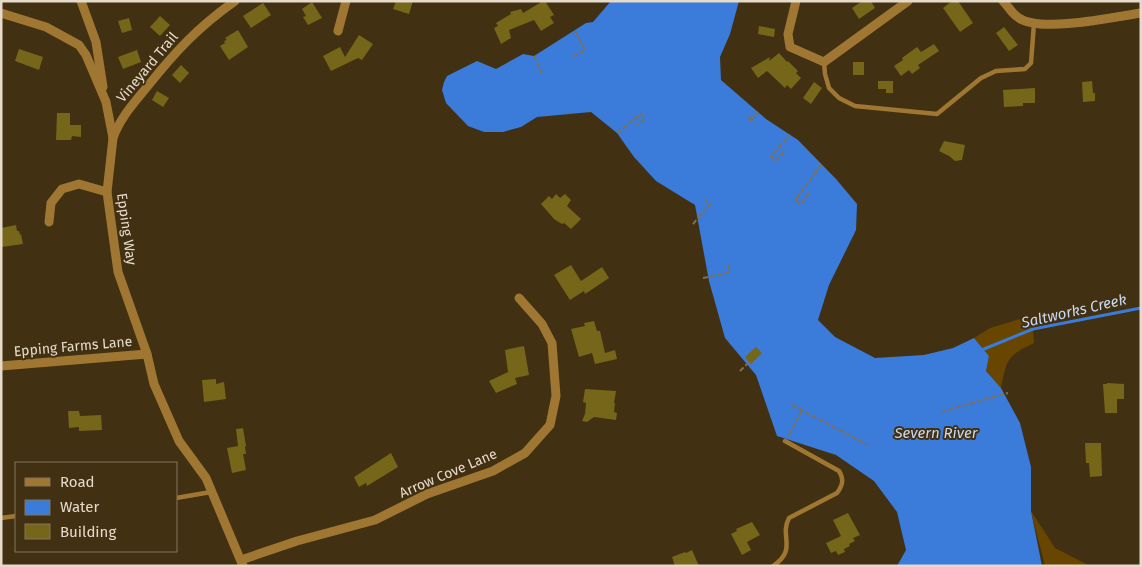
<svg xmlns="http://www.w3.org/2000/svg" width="1142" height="567" viewBox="0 0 1142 567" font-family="'Fira Sans',sans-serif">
<rect width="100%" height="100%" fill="#423012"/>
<g fill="#684600">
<path d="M1020,319L1033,329L1034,343C1006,356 1007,360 1001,388L986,371L989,356L974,338L990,328Z"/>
<path d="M1031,511L1055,548L1090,566H1045Z"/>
</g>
<path fill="#3b7bda" d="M611,1H739L730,34L720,57L721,80L766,119L798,140L836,179L857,204L856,230L829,285L818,320L835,337L875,358L924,355L953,348L974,338L989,356L986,371L1001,388L1020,423L1031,467V511L1042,566H897L906,550L897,512L874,481L836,455L777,436L756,375L725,338L709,281L695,205L656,181L634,157L617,133L591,112L537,117L521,127L503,132H484L468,126L446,103L442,90L444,82L447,76L477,61L496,69L523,54L534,56L586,23L593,22Z"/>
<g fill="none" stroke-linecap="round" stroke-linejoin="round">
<path stroke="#3b7bda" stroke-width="3" d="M984,349L1033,329L1141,308"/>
</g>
<g fill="#756619">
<path d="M396,1H413L409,14L393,9Z"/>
<path d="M543,1H545L554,15L550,17L554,23L541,31L534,20L509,30L511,38L501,44L494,28L498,26L496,23L511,14L510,12L521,9L523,13Z"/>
<path d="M862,1H871L875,8L859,19L852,8Z"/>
<path d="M952,1H958L973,23L960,32L943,8Z"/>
<path d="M312,2L322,18L308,25L303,17L306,16L302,9Z"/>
<path d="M263,3L271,15L251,28L243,16Z"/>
<path d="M160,16L170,25L160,36L150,27Z"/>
<path d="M129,18L132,30L122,33L118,21Z"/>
<path d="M759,26L775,29L774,37L758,34Z"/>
<path d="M1004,27L1018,45L1009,51L996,33Z"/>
<path d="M238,30L248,47L229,60L220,46L225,43L224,41L227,40L225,38Z"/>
<path d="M359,35L373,44L362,60L358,58L331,71L323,56L340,47L345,57Z"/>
<path d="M934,44L939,51L918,65L920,68L912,74L909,70L901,76L894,66L903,60L902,58L917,47L921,52Z"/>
<path d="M19,49L43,57L39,70L15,61Z"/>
<path d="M137,50L141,62L123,69L118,57Z"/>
<path d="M779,53L787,62L788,61L798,71L796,73L801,78L791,89L787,85L785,88L767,71L758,78L751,68L770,57L769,61Z"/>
<rect x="853" y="62" width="11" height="13"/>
<path d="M181,65L189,73L180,83L172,75Z"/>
<path d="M878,81H893V93H886V89H878Z"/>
<path d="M1092,81L1093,93H1095V101L1083,102L1082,82Z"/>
<path d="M814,82L822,88L811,104L803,98Z"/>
<path d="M1035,88V103H1023V106L1004,107L1003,90Z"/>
<path d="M157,91L169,98L163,107L152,100Z"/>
<path d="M57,113H70V125H81V137L72,136L71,140H56Z"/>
<path d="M944,141L965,145L962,160L955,161L949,156L939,151Z"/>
<path d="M556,194L560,198L565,194L571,200L567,206L581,219L571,229L564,223L562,224L554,219L541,204L549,196L552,199Z"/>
<path d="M16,225L17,231H19L20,235L21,234L23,244L2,247L1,228Z"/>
<path d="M571,265L581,281L602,267L609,278L585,294L584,291L570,300L554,275Z"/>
<path d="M594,321L597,331H600L605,353L615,350L617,359L595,364L592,353L579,357L571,329L585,326L584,323Z"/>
<path d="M524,346L529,375L515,378L517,384L496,393L489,381L508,372L505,350Z"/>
<path d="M756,347L762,353L751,364L745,357Z"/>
<path d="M216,379V384L224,382L226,399L204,402L202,380Z"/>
<path d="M1107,383L1124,384V399H1117V413H1105L1103,384H1107Z"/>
<path d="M585,389L616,391L614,403H615L614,412L617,413L616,420L594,417L587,422L582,421L585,414L586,403L583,402Z"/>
<path d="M68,411H79L80,416L101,415L102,430L79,431V427L69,428Z"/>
<path d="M243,428L246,446L245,447L246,454H243L246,470L232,473L227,448L238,446L236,429Z"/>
<path d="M1085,443H1101L1102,476L1090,477L1089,463H1086Z"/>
<path d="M391,453L398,467L367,486L366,483L359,487L354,477Z"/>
<path d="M848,513L860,535L853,538L855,541L849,544L850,546L844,549L845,552L838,555L836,551L831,553L826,543L841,536L833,520Z"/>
<path d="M752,522L760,535L747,542L751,550L742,555L731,534L737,531L736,529Z"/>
<path d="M692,550L699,566H675L672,557L685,552L686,553Z"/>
</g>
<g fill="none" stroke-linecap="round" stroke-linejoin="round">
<g stroke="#7f6f56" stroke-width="2" stroke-dasharray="5 2.5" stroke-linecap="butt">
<path d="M534,56L542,74"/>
<path d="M573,57L585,50L575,31"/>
<path d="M748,117L754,123"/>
<path d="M751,120L758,112"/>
<path d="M617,133L641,114L645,119L637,125"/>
<path d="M784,152L776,161L771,156L790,135"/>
<path d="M809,193L801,204L795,200L822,164"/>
<path d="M693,224L710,204L705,200"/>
<path d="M703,278L730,272L728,265"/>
<path d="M740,371L749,362"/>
<path d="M792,405L868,445"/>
<path d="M941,412L1008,393"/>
<path d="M789,435L802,410"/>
</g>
<g stroke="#9f7733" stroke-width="4.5">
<path d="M824,62L825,74L829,88L839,98L855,106L937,114L981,78L996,71L1025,69L1031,63L1034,23"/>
<path d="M176,498L211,492"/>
<path d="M1,518L16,516"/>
<path d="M773,566C798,549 779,537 789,518L837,493C843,485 844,479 839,471L785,441"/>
</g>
<g stroke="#9f7733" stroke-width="9">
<path d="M81,1L96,42L103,87"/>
<path d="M796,1L788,34L790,47L824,62L908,1"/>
<path d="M1003,1C1008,6 1013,15 1019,18C1040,33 1115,17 1141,13"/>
<path d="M1,13L46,27L79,45L86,55L106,102L113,138L107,192L118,272L147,354L154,384L179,441L206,478L243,566"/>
<path d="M338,31L346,1"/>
<path d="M113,138C120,118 134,103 147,87C175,52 198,27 235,1"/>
<path d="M49,222L51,203L62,189L79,184L107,192"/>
<path d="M1,366L147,354"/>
<path d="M241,560L297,541L375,520L427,494L493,471L525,453L550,425L556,396L552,343L542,324L519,298"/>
</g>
</g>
<g text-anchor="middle" stroke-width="4" stroke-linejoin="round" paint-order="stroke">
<g font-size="14" fill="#e6daca" stroke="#423012">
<text transform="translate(147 67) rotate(-50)" y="5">Vineyard Trail</text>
<text transform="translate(127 229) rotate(82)" y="5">Epping Way</text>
<text transform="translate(73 346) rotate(-5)" y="5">Epping Farms Lane</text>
<text transform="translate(448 473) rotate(-23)" y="5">Arrow Cove Lane</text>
</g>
<g font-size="15" font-style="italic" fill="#c9d9f2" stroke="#423012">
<text transform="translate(1074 311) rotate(-13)" y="5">Saltworks Creek</text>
<text x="936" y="438">Severn River</text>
</g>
</g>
<rect width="1142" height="567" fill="none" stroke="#e6daca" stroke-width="5"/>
<rect x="15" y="462" width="162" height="90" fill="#423012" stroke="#84745c"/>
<rect x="25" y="478" width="25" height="8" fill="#9f7733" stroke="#84745c"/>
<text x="60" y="487" font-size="15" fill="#e6daca">Road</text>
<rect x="25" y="500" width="25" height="15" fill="#3b7bda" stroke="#84745c"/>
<text x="60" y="512" font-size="15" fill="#e6daca">Water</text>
<rect x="25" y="524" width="25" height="15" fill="#756619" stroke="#84745c"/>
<text x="60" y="537" font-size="15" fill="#e6daca">Building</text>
</svg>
